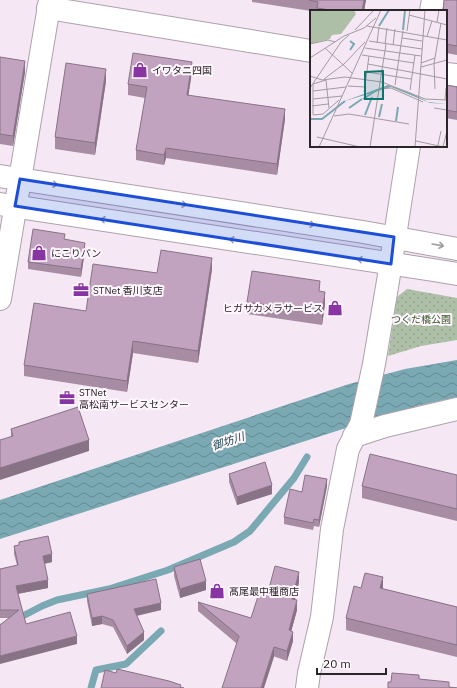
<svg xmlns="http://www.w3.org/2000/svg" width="457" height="688" viewBox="0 0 457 688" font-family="'IBM Plex Sans','Noto Sans JP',sans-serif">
<defs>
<pattern id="green-dots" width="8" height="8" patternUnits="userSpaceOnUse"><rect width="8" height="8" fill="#adbfa6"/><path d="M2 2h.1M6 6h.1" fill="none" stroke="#95a48f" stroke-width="1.8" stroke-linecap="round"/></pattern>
<pattern id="water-waves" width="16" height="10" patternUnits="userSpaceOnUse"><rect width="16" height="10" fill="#7aa9b3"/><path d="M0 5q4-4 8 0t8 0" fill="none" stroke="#648992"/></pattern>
</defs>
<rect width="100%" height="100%" fill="#f5e8f4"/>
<path fill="url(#green-dots)" d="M407,289L457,298V340L421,346L388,356L397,297Z"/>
<path fill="url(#water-waves)" d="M457,360V397L417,406L346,428L0,539V500L349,384L405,369Z"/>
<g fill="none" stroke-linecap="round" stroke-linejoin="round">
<g stroke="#7aa9b3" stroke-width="7">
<path d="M0,628L42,606L57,600L109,589L168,570L234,542L250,531L294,478L307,457"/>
<path d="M91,688L96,670L126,664L161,631"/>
</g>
<defs>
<g id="minor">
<path d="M48,8L311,51"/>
<path d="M431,11L433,0"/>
<path d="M446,74L457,75"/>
<path d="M0,299L50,0"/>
<path d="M354,436L385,426L457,409"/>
<path d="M307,688L309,673L322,617L332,529L348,449L361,424L374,364L388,281L409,146"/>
</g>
<g id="tertiary">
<path d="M0,176L363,232L457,249"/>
<path d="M0,204L433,270L457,274"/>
</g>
</defs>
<use href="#minor" stroke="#ada1ac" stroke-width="24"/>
<use href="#tertiary" stroke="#ada1ac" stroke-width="24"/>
<use href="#minor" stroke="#fff" stroke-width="22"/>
<use href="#tertiary" stroke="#fff" stroke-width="22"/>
</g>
<g fill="#a78ca4">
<path d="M252,0H366L364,11H311L252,2Z"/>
<path d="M457,0V55L446,53V11Z"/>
<path d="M0,57L25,72L13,146L0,144Z"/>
<path d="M192,72L188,95L285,119L277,175L166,158L164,165L136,160V150L145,98L128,95V84Z"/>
<path d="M106,81L95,155L55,149V137Z"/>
<path d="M446,85L457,87V120L446,118Z"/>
<path d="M65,239L85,250L81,277L28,269V262Z"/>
<path d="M212,269L198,363L133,353L127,392L24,376V365L86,311L157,273Z"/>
<path d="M320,291L325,304L322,325L247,314V302Z"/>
<path d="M11,429L89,451L11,437Z"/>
<path d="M229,474L272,494L237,505L229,482Z"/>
<path d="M457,475V521L362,498V486Z"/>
<path d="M327,486L319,527L314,526L313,530L284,524V517L302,492Z"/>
<path d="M19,542L52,562L44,564L48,588L18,594L26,624L77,644L9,618H0V569L17,565L14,554V546L19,545Z"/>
<path d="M174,567L206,590L180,598L174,576Z"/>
<path d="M299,582L295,600L297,610L291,631L293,641L287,661L236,643L198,611V602L251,618L268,592Z"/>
<path d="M361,588L383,589L457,607V657L346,630V618Z"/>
<path d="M87,594L161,610L137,616L144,640L127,654L113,627L102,624L92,626L87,601Z"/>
</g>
<g fill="#887286">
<path d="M364,0H366L364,11H362Z"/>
<path d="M25,61V72L13,146V136Z"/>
<path d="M192,62V72L187,105V95Z"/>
<path d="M106,69V81L95,155V143Z"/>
<path d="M285,109V119L277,175V164Z"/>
<path d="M166,148V158L164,165V155Z"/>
<path d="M85,243V250L81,277V269Z"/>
<path d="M212,258V269L198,363V351Z"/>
<path d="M325,292V304L322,325V313Z"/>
<path d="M133,341V353L127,392V381Z"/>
<path d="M89,440V451L0,480V468Z"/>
<path d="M327,479V486L319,527V520Z"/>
<path d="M272,485V494L237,505V497Z"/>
<path d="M52,554V562L43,564V556Z"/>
<path d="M299,572V582L292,609V599Z"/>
<path d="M383,577V589L380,588Z"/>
<path d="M48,580V588L16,594V586Z"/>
<path d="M206,581V590L180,598V589Z"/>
<path d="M297,600V610L289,640V630Z"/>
<path d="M161,603V610L134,616V609Z"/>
<path d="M102,616V624L92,626V618Z"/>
<path d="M144,632V640L127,654V646Z"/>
<path d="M293,632V641L287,661V651Z"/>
<path d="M77,636V644L0,664V656Z"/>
<path d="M274,647V657L264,688H261Z"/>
</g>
<g fill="#c2a3bf" stroke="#887286">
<path d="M309,0H364L362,11H337L317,8L318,2Z"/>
<path d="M444,0H457V46L446,44V11H443Z"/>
<path d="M133,53L192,62L187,95L285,109L277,164L166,148L164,155L136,150L147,87L128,84Z"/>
<path d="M0,57L25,61L13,136L0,134Z"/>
<path d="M66,63L106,69L95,143L55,137Z"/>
<path d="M446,85L457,87V112L446,110Z"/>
<path d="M33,229L65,234L64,239L85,243L81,269L28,262Z"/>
<path d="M161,250L212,258L198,351L133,341L127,381L24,365L34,303L86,311L93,264L157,273Z"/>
<path d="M252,271L320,281L319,291L325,292L322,313L247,302Z"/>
<path d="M78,407L89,440L0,468V440L13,436L11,429Z"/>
<path d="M370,454L457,475V509L362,486Z"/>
<path d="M265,462L272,485L237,497L229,474Z"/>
<path d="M305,475L327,479L319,520L314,519L313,523L284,517L290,489L302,492Z"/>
<path d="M48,536L52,554L43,556L48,580L16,586L26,624L70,612L77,636L0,656V625L19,610H0V569L18,565L14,546L19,545V542Z"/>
<path d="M200,559L206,581L180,589L174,567Z"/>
<path d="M275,566L299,572L292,599L297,600L289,630L293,632L287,651L274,647L261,688H222L239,636L198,602L251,618L260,590L268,592Z"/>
<path d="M365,573L383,577L380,588L457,607V645L346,618L354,586L361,588Z"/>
<path d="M156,579L161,603L134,609L144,632L127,646L113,620L102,616L92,618L87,594Z"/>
<path d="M117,669L169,681L181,685L180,687L184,688H101L105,670L116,673Z"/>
<path d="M392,673L419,675V679L449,682V687L457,688H388V682H391Z"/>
</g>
<defs><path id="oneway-shaft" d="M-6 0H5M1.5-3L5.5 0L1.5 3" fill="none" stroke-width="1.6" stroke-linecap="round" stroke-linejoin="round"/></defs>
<g stroke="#a09d9f">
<use href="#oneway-shaft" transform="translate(52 184) rotate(9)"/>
<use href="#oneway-shaft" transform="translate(181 204) rotate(9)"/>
<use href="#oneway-shaft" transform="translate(106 220) rotate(-171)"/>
<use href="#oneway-shaft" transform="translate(309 224) rotate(9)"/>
<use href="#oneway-shaft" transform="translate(235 240) rotate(-171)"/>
<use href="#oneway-shaft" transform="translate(438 245) rotate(10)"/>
<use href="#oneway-shaft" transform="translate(363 260) rotate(-171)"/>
</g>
<path fill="#1d4ed8" fill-opacity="0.2" stroke="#1d4ed8" stroke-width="3" stroke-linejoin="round" d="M20,179L394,237L391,264L15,206Z"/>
<defs>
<symbol id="shop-bare" viewBox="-9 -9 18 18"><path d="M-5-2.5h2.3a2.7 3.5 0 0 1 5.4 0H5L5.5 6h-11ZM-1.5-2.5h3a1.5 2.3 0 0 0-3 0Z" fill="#8835a3" stroke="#fff7fe" stroke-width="2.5" paint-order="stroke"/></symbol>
<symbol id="office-bare" viewBox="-9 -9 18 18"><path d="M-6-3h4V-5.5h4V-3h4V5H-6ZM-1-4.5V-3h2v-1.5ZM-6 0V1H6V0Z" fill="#8835a3" stroke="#fff7fe" stroke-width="2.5" paint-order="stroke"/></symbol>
</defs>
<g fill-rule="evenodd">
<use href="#shop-bare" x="129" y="59" width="22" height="22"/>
<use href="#shop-bare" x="28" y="242" width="22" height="22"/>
<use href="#office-bare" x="70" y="279" width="22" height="22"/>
<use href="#shop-bare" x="324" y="297" width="22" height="22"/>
<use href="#office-bare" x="56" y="387" width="22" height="22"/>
<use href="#shop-bare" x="206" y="580" width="22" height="22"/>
</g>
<g text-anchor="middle" stroke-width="4" stroke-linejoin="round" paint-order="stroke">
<g font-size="10" fill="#2b262a" stroke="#fff7fe" text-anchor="start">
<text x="152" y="74">イワタニ四国</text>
<text x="51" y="257">にこりパン</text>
<text x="93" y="294">STNet 香川支店</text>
<text x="323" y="312" text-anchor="end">ヒガサカメラサービス</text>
<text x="79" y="396">STNet<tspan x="79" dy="12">高松南サービスセンター</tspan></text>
<text x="229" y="595">髙尾最中種商店</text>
</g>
<g font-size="10" fill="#335324" stroke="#fff7fe">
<text x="421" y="323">つくだ橋公園</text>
</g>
<g font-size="11" font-style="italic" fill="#18434b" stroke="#fff7fe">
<text transform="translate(228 441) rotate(-18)" y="4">御坊川</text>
</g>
</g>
<g transform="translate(310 10)">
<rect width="137" height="137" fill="#f5e8f4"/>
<path d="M0,0H44L46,4L31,24L22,25L20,29L0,34Z" fill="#adbfa6"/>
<path d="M78,75L99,82L118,92L137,94L120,93L81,77L32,92Z" fill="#7aa9b3"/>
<path fill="none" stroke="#7aa9b3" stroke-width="2" d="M69,16L79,0M93,20L95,0M40,31L44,34L40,40M53,89L67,80M39,98L52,89M55,105L62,87M69,107L72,94M0,109H12L35,91M86,111L88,97"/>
<path fill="none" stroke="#a49aa3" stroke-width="1" d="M99,5L137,15M127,12L129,0M57,16L137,30M45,20L64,0M97,21L100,0M117,26L122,11M92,28L112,31M59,31L112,39M67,33L69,17M0,34L18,30L25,32M75,34L77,18M83,35L85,19M15,38L42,63M55,38L111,46M52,45L104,53M0,48L34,26L54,18L66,8M111,53L125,48M58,54L137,69M111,57L137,50M57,62L101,69M0,66L12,70L35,67L72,72L115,89L137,90M14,69L34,54L55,32M3,74V105L13,104L29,90M3,74L16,70L19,98M85,75L93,21M38,76L55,77M0,78L31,32L39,25M69,79L81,78L113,92M125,79L124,53L131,13M100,80L105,45M3,81L36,77M54,82L59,46M3,89L32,86M135,90L136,78M2,96L18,94M124,98L137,100M24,106L39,104L99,114M7,127L50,137M106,131L134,137M128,135L131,121M9,137L71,0M60,137L76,34M105,137L115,0M133,137L137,121"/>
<path fill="#0f766e" fill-opacity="0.15" stroke="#0f766e" stroke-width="2" d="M73,61V89H55V62Z"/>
<rect width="137" height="137" fill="none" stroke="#2b262a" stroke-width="2"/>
</g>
<path d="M317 668v6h69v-6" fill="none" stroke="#2b262a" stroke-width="2"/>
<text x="323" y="668" font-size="12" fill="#2b262a" stroke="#fff7fe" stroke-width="3" paint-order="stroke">20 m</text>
</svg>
